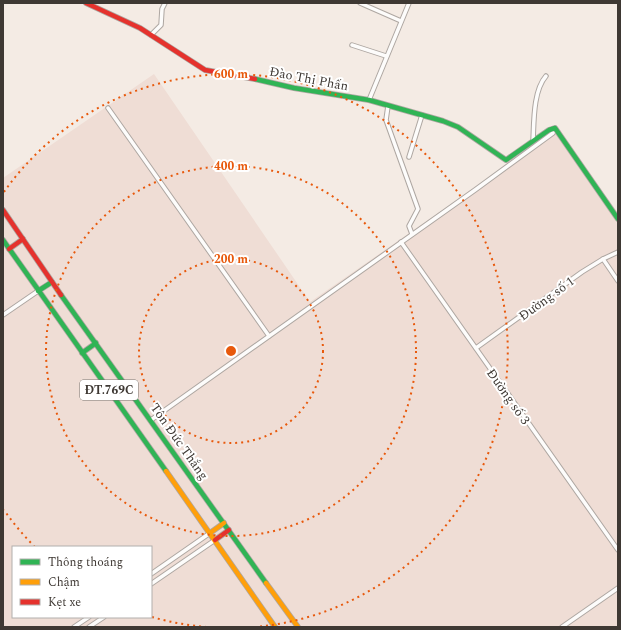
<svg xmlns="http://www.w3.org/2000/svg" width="621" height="630" viewBox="0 0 621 630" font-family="Spectral,serif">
<rect width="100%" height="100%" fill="#f4ebe4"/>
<path fill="#efddd5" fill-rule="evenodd" d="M154,74L310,302L558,130L618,213V627H3V178ZM13,547H151V617H13Z"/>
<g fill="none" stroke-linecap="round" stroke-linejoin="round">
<defs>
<g id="street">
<path d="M360,3L401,21"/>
<path d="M151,35L161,25L162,9L165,3"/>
<path d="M352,45L386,56"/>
<path d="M369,100L409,3"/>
<path d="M388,106L386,120L418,209L409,226L412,234"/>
<path d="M108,108L269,336"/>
<path d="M533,141C534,122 533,91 546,76"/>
<path d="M409,157L422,115"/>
<path d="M401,242L618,550"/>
<path d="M603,259L618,281"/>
<path d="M3,315L38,291"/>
<path d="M476,348L582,272L603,259L618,252"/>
<path d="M151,420L475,190L553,133"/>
<path d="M151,574L210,533"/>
<path d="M151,584L215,540"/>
<path d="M74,627L89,617"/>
<path d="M89,627L104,617"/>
<path d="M562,627L618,588"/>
</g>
<g id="fast">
<path d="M255,79L294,88L369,100L443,121L458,127L506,160L549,130L555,128L618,219"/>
<path d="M3,240L166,471"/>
<path d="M38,291L52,282"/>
<path d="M61,295L266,583"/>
<path d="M82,353L96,343"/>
</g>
<g id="slow">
<path d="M166,471L275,627"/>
<path d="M210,533L224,523"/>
<path d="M266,583L298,627"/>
</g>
<g id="jam">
<path d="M86,3L140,28L205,70L255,79"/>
<path d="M3,210L61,295"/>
<path d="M9,249L23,239"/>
<path d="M215,540L229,530"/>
</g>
</defs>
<use href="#street" stroke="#aea7a2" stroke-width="5.5"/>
<use href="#fast" stroke="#aea7a2" stroke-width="6"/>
<use href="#slow" stroke="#aea7a2" stroke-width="6"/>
<use href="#jam" stroke="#aea7a2" stroke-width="6"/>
<use href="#street" stroke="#fdfcfb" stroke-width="3.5"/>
<use href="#fast" stroke="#30b455" stroke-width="4.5"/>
<use href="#slow" stroke="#ff9f0a" stroke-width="4.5"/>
<use href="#jam" stroke="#e5322d" stroke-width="4.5"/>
</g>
<g fill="none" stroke="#e8590c" stroke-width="2" stroke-dasharray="2 4">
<circle cx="231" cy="351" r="92"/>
<circle cx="231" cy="351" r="185"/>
<path d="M207 627A277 277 0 0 1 152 617M35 547A277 277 0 0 1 4 510M4 192A277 277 0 1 1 255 627"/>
</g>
<g text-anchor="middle" stroke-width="4" stroke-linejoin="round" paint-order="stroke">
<rect fill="#fff" stroke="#787470" stroke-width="1" x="80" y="380" width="58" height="20" rx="3"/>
<g font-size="12" font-weight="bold" fill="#3e3833">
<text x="109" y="394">ĐT.769C</text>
</g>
<g font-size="13" fill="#3e3833" stroke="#fff">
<text transform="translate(309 78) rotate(11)" y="5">Đào Thị Phấn</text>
<text transform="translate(546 298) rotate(-36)" y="5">Đường số 1</text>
<text transform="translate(509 396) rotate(55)" y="5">Đường số 3</text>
<text transform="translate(180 441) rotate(55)" y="5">Tôn Đức Thắng</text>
</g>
</g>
<circle cx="231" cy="351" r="6" fill="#e8590c" stroke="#fff" stroke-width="2"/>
<g font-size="12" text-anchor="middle" font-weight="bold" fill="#e8590c" stroke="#fff" stroke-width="4" stroke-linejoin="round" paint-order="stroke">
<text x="231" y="78">600 m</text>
<text x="231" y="170">400 m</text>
<text x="231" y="263">200 m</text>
</g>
<rect width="621" height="630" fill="none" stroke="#3e3833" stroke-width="8"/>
<rect x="12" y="546" width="140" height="72" fill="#ffffff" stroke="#b2afad"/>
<rect x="20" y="559" width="20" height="6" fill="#30b455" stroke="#b2afad"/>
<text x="48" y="566" font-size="12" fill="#3e3833">Thông thoáng</text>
<rect x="20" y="579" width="20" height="6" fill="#ff9f0a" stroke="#b2afad"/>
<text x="48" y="586" font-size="12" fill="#3e3833">Chậm</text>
<rect x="20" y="599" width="20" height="6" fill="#e5322d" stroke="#b2afad"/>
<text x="48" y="606" font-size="12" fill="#3e3833">Kẹt xe</text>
</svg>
